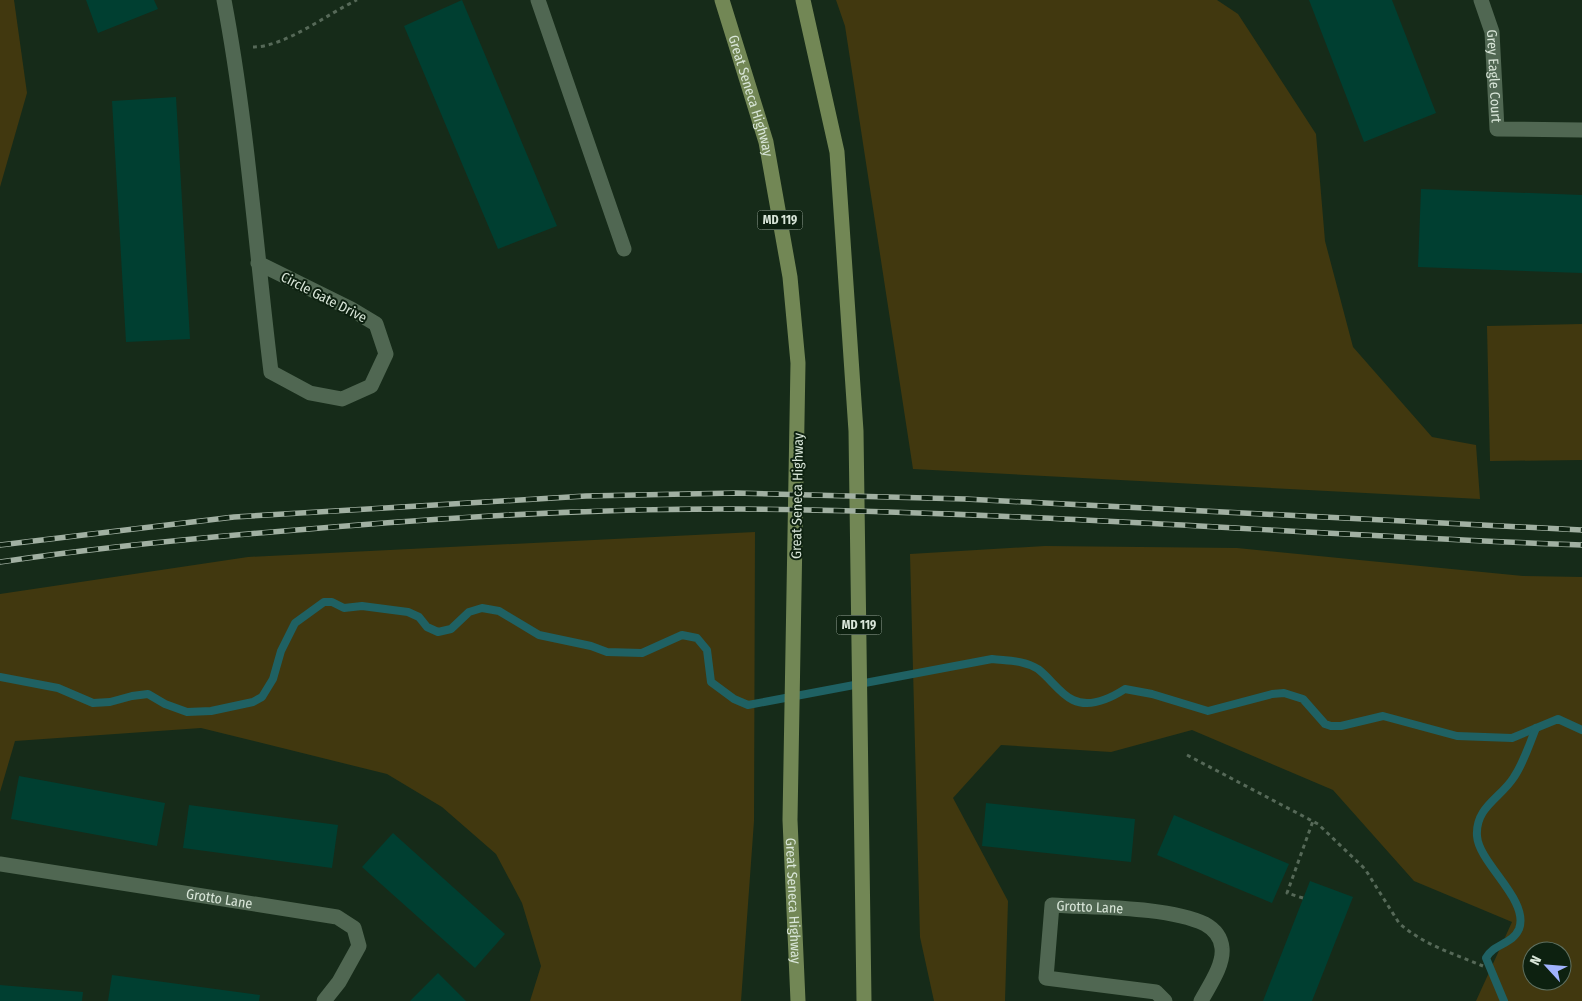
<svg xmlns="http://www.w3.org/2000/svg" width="1582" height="1001" viewBox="0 0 1582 1001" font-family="'Fira Sans Condensed',sans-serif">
<rect width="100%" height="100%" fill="#162b19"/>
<g fill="#41380f" fill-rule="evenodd">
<path d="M0,0H14L27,93L0,187Z"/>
<path d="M836,0H1217L1238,14L1316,134L1325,241L1353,347L1432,437L1476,445L1480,499L913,469L845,26Z"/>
<path d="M1582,324V460L1490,461L1487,326Z"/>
<path d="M755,532L754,821L741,1001H530L541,966L522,903L496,854L442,807L387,774L201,728L15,741L0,792V594L248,557Z"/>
<path d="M1045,546L1237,548L1523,576L1582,577V1001H1476L1512,922L1414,881L1333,790L1192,730L1111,752L1001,745L953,798L1008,901L1005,1001H934L920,937L910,554ZM1532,951H1562V981H1532Z"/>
</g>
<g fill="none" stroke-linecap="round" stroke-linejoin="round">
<g stroke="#1f6163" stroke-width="8">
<path d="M0,677L58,688L93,703L110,702L132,696L148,694L165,704L187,712L211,711L253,702L262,697L273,679L281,651L295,623L324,602H332L344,608L362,606L408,612L419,617L427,627L438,632L451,629L469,612L482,608L499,611L539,635L591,646L607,652L642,653L682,635L697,638L707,650L711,682L734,699L748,705L992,659C1008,661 1024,660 1038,669C1050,678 1060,694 1073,700C1090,708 1111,698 1125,689L1152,694L1208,711L1272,694L1284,693L1303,699L1325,724L1331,726H1341L1383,716L1457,736L1512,738L1558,719L1582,730"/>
<path d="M1504,1001L1486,958C1494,943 1512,945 1519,929C1530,900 1479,864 1477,836C1475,807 1501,798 1514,777C1524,762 1529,745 1536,728"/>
</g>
</g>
<g fill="#003f31">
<path d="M86,0H154L158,9L98,33Z"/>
<path d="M462,0L557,226L498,249L404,26Z"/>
<path d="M1309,0H1392L1436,113L1364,142Z"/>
<path d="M176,97L190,339L126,342L112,101Z"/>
<path d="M1421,189L1582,195V273L1418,267Z"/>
<path d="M19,776L165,803L157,846L11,819Z"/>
<path d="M986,803L1135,819L1131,862L982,846Z"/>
<path d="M189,805L338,825L332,868L183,848Z"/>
<path d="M1174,815L1289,864L1272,903L1157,855Z"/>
<path d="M393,833L505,934L475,968L362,867Z"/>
<path d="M1310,881L1353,897L1312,1001H1263Z"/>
<path d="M438,973L466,1001H410Z"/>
<path d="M112,975L260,995L259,1001H108Z"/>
<path d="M0,985L83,992L82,1001H0Z"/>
</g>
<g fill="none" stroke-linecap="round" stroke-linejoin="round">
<g stroke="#566958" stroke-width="3" stroke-dasharray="4 4" stroke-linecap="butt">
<path d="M253,47C285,47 327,14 357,0"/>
<path d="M1187,755L1318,824L1365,869L1399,923C1422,944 1454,954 1483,966"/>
<path d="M1303,898L1287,893L1313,821"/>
</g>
<g stroke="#506752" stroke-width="15">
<path d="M224,0C247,121 256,250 271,372L310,393L342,399L371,386L386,354L376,324L351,309L258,263"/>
<path d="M538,0L624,249"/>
<path id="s1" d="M1481,0L1492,32L1497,129L1582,130"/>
<path id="s2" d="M0,864L337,917L354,928L359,946L339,982L324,1001"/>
<path id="s3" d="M1165,1001L1156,992L1046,978L1052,905C1095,908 1167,906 1205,924C1214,929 1221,937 1222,948C1224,965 1209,986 1201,1001"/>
</g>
<g stroke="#728755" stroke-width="15">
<path id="s4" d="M722,0L766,142L790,277L798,363L790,820L798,1001"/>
<path d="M803,0L837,152L856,431L864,1001"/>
</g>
<defs>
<g id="rail">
<path d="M0,545L234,517L586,496L736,493L965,499L1582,530"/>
<path d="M0,562C102,547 206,537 309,529C452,517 595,508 738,509C1020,511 1301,535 1582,545"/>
</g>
</defs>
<use href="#rail" stroke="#a1b0a2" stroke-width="5.5"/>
<use href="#rail" stroke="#0d2110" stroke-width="4" stroke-dasharray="11" stroke-linecap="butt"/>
</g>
<g text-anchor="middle" stroke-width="4" stroke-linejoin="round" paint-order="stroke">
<g fill="#0d2110" stroke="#9cab9d" stroke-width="1">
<rect x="757.5" y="210.5" width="45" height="19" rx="4"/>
<rect x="836.5" y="615.5" width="45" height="19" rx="4"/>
</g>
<g font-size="12" font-weight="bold" fill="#d9e6d9">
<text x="780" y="224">MD 119</text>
<text x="859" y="629">MD 119</text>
</g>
<g font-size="14" fill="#d9e6d9" stroke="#0d2110">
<text dy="5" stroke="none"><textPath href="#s1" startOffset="78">Grey Eagle Court</textPath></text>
<text dy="5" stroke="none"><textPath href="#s4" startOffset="100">Great Seneca Highway</textPath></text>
<text transform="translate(324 297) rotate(27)" y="5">Circle Gate Drive</text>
<text transform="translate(797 496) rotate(-89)" y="5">Great Seneca Highway</text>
<text dy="5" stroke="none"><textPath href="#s2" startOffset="222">Grotto Lane</textPath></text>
<text dy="5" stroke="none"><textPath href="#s4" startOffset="910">Great Seneca Highway</textPath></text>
<text dy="5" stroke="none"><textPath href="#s3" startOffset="235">Grotto Lane</textPath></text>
</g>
</g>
<g transform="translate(1547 966) rotate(296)"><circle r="24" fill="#0d2110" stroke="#5f7060"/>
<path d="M0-4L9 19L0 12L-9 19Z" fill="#a1b3fd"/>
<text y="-8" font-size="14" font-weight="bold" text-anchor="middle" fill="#d9e6d9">N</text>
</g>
</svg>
